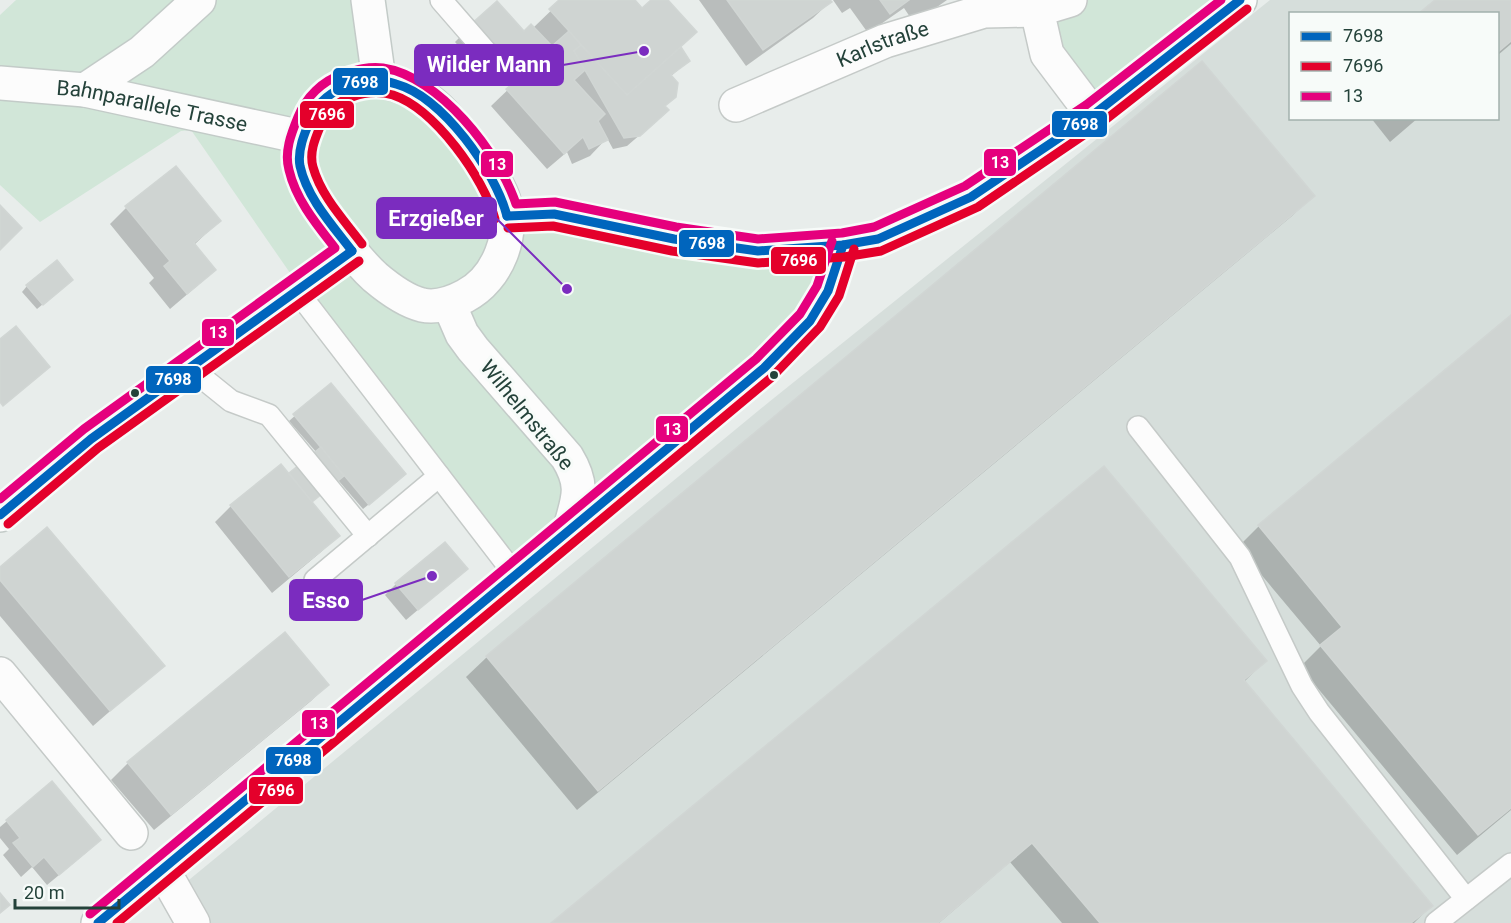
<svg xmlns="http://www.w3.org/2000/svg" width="1511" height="923" viewBox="0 0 1511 923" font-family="Roboto,sans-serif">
<rect width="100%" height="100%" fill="#e8edeb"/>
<path fill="#d6dedb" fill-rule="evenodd" d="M1270,0H1511V923H205L184,884L769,402ZM1290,14H1498V118H1290Z"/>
<g fill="#d1e6d8">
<path d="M16,0H362L373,89L433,122L499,206L833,253L780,342L517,569L306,296L191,130L181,131L40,222L0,185V15Z"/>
<path d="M1036,0H1230L1094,106Z"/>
</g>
<g fill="#0003">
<path d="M562,0H635L642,10L653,0H666L679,48L688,61L670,77L664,107L656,121L627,146L613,149L607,138L590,156L572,164L567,152L547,169L491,106L513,85L493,62L482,72L455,42L471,26L524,33L533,28Z"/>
<path d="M699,0H828L830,2L813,18L746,66Z"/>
<path d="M833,0H947L914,23L904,8L868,33L850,8L842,13Z"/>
<path d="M1437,0H1511V44L1498,55V14Z"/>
<path d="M1371,118H1418L1390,142Z"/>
<path d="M176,168L219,221L194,245L214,270L197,286L170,309L149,283L154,278L110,224L126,208Z"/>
<path d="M1313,196L1292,216L577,810L466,677L487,657Z"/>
<path d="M66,285L37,309L22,292L27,286Z"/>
<path d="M1511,317V810L1457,855L1300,667L1321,646L1238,547L1259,526Z"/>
<path d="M330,385L399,480L363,509L338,480L310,502L338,536L321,552L272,593L215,522L231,506L288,476L317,453L289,421Z"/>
<path d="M0,569L163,665L93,726L0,616Z"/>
<path d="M466,569L406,620L385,595L396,584Z"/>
<path d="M285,634L327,685L311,701L154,830L111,780L128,763Z"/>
<path d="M1265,661L1244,682L1431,906L1414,923H1062L1010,862L939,923H554Z"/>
<path d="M52,783L88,851L47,885L32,867L21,877L3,855L9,849L0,838V827Z"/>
</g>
<g fill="#cfd4d2" stroke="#d1d6d4" stroke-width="1.5">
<path d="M559,0H635L642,8L651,0H668L697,32L627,95L549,9Z"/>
<path d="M727,0H830L832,2L763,50Z"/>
<path d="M880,0H909L890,14Z"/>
<path d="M1435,0H1511V41L1498,52V14H1418Z"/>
<path d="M497,1L524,31L531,24L552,46L569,31L581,45L574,51L585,70L574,80L605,114L598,121L608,140L589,149L583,137L564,154L506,89L530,69L510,47L499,57L470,25Z"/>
<path d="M581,45L627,95L681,47L690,61L671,75L678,83L676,97L665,106L669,110L640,136L624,138L574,51Z"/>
<path d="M1202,61L1315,196L598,791L486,656Z"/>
<path d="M176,166L221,221L194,243L216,270L187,294L164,266L170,261L125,206Z"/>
<path d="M0,205L22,228L0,250Z"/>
<path d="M57,260L73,280L43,305L26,285Z"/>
<path d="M1511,315V808L1478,835L1320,645L1342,627L1258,525Z"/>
<path d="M16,326L50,367L3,406L0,402V339Z"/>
<path d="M331,383L406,474L369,505L293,414Z"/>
<path d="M321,447L344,476L312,502L289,473Z"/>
<path d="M281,464L340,536L289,577L230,505Z"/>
<path d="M1104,466L1267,661L1244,680L1433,906L1411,923H1100L1032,843L938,923H551Z"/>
<path d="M47,527L165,666L110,711L0,580V567Z"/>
<path d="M445,542L468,569L418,610L395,583Z"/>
<path d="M285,632L329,685L171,815L127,762Z"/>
<path d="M52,781L101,840L59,875L44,857L33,867L13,843L20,838L6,820Z"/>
<path d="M0,893L10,905L0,913Z"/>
</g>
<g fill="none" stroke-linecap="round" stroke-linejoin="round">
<defs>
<g id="lane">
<path d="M441,0L501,69"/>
<path d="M297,291L516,576"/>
<path d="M190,368L231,401L269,415L368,536"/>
<path d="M1138,427L1240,557L1302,686L1319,712L1466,899"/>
<path d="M315,580L439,476"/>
<path d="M1436,923L1511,864"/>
</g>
<g id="street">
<path d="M1070,0L1037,10L1047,54L1093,115"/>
<path id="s1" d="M736,105L885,41L984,11L1037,10"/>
<path d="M569,532L711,411L764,368L810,321L828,291L843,245"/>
<path d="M0,674L131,833"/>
<path d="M163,870L193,923"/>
</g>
<g id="secondary">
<path d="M368,0L379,80"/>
<path d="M379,80C397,85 414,89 429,101C443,111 455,127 466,141C479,159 495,177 503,198C516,233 498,279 465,296C452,303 437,308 422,305C406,301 388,288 375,277C354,258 304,192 300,165C300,161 301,155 301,151C304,120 322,93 352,83C360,80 371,81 379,80Z"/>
<path id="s2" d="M0,83L85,90L302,137"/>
<path d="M85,90L142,52L199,0"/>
<path d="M507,216L554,214L674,239L758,251L843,245L878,239L971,197L1093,115L1240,0"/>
<path d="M0,515L91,439L352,251"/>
<path d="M98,923L569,532C577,500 586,488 567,457L473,349L462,334L449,304"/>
</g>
</defs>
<use href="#lane" stroke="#c5cac8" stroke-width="24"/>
<use href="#street" stroke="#c5cac8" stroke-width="36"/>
<use href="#secondary" stroke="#c3cbc8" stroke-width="36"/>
<use href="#lane" stroke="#fcfcfc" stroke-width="21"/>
<use href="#street" stroke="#fcfcfc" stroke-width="33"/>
<use href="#secondary" stroke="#fcfcfc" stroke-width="33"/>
<defs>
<g id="bus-1">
<path d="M507,216L554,214L674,239L758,251L843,245L878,239L971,197L1093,115L1240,0"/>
<path d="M352,251C333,226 307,198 300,166C297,150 305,132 311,118C318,101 334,90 352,84C367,79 381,79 396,84C443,97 495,171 507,216"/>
<path d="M0,515L91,439L352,251"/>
<path d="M98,923L764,368L810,321L828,291L843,245"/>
</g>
<g id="bus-2">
<path d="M508,228L553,226L672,251L758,263L844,257L881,251L978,207L1100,124L1247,9"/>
<path d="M362,244C344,220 321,196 313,167C309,153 315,139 320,127C326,112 337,101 352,97C366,92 379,91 393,95C435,109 484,178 495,219"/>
<path d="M8,524L98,448L359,261"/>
<path d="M117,923L772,377L820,327L839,296L854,249"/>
</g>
<g id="bus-3">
<path d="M0,499L84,429L335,248C317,225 296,200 289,170C284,152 291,134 298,117C306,97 322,81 343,74C356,70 369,66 383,68C439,76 499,153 516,204L555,202L676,227L758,239L842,233L874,227L965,186L1086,105L1221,0"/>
<path d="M90,914L756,359L800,314L817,286L832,241"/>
</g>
</defs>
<use href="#bus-1" stroke="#f7fbf9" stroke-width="14"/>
<use href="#bus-2" stroke="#f7fbf9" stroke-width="14"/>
<use href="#bus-3" stroke="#f7fbf9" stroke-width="14"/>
<use href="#bus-1" stroke="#0065bd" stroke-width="9"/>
<use href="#bus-2" stroke="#e4002b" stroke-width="9"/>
<use href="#bus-3" stroke="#e5007d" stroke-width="9"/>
</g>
<g fill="#24423a" stroke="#f7fbf9" stroke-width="2">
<circle cx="774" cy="375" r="5"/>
<circle cx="135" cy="393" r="5"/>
</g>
<g text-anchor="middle" stroke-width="6" stroke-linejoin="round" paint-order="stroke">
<g font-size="21" fill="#24423a" stroke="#f7fbf9">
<text dy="7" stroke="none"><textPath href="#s1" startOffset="159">Karlstraße</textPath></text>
<text dy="7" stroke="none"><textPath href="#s2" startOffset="154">Bahnparallele Trasse</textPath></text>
<text transform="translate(527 415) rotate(51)" y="7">Wilhelmstraße</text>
</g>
</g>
<path fill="none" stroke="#7b2cbf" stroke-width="2" d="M644 51L563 65M567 289L496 218M432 576L362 600"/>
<g fill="#7b2cbf" stroke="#f7fbf9" stroke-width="2">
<circle cx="644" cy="51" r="6"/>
<circle cx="567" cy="289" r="6"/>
<circle cx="432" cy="576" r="6"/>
</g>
<g fill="#7b2cbf" stroke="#7b2cbf" stroke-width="2">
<rect x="415" y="45" width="148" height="40" rx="6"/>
<rect x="377" y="198" width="119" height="40" rx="6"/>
<rect x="290" y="580" width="72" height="40" rx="6"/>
</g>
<g font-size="22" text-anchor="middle" font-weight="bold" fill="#fff">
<text x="489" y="72">Wilder Mann</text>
<text x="436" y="226">Erzgießer</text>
<text x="326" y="608">Esso</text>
</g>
<g stroke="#f7fbf9" stroke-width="2">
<rect x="332" y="67" width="57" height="29" rx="6" fill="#0065bd"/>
<rect x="299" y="100" width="56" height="29" rx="6" fill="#e4002b"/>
<rect x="1051" y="110" width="57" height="28" rx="6" fill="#0065bd"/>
<rect x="983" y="148" width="34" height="29" rx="6" fill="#e5007d"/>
<rect x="480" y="150" width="34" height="28" rx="6" fill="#e5007d"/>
<rect x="678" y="229" width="57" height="29" rx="6" fill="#0065bd"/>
<rect x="770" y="246" width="57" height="29" rx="6" fill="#e4002b"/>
<rect x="201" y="318" width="34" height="29" rx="6" fill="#e5007d"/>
<rect x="145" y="365" width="57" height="29" rx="6" fill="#0065bd"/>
<rect x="655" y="415" width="34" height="28" rx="6" fill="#e5007d"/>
<rect x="301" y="709" width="35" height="29" rx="6" fill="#e5007d"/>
<rect x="265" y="746" width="57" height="29" rx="6" fill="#0065bd"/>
<rect x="248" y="776" width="56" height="29" rx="6" fill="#e4002b"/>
</g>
<g font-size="16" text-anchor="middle" font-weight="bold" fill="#fff">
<text x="360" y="88">7698</text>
<text x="327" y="120">7696</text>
<text x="1080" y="130">7698</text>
<text x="1000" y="168">13</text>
<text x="497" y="170">13</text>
<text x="707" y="249">7698</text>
<text x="799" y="266">7696</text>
<text x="218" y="338">13</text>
<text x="173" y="385">7698</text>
<text x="672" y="435">13</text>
<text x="319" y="729">13</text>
<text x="293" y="766">7698</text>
<text x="276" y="796">7696</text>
</g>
<rect x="1289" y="12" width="210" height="108" fill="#f7fbf9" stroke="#a3b1ad" stroke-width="1.5"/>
<rect x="1301" y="32" width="30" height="9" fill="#0065bd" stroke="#a3b1ad" stroke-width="1.5"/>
<text x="1343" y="42" font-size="18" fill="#24423a">7698</text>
<rect x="1301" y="62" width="30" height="9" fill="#e4002b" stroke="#a3b1ad" stroke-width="1.5"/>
<text x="1343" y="72" font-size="18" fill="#24423a">7696</text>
<rect x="1301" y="92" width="30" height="9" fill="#e5007d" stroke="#a3b1ad" stroke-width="1.5"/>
<text x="1343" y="102" font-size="18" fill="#24423a">13</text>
<path d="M15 899v9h104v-9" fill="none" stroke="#24423a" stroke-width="3"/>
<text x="24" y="899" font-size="18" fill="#24423a" stroke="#f7fbf9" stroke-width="4.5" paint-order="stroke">20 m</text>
</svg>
